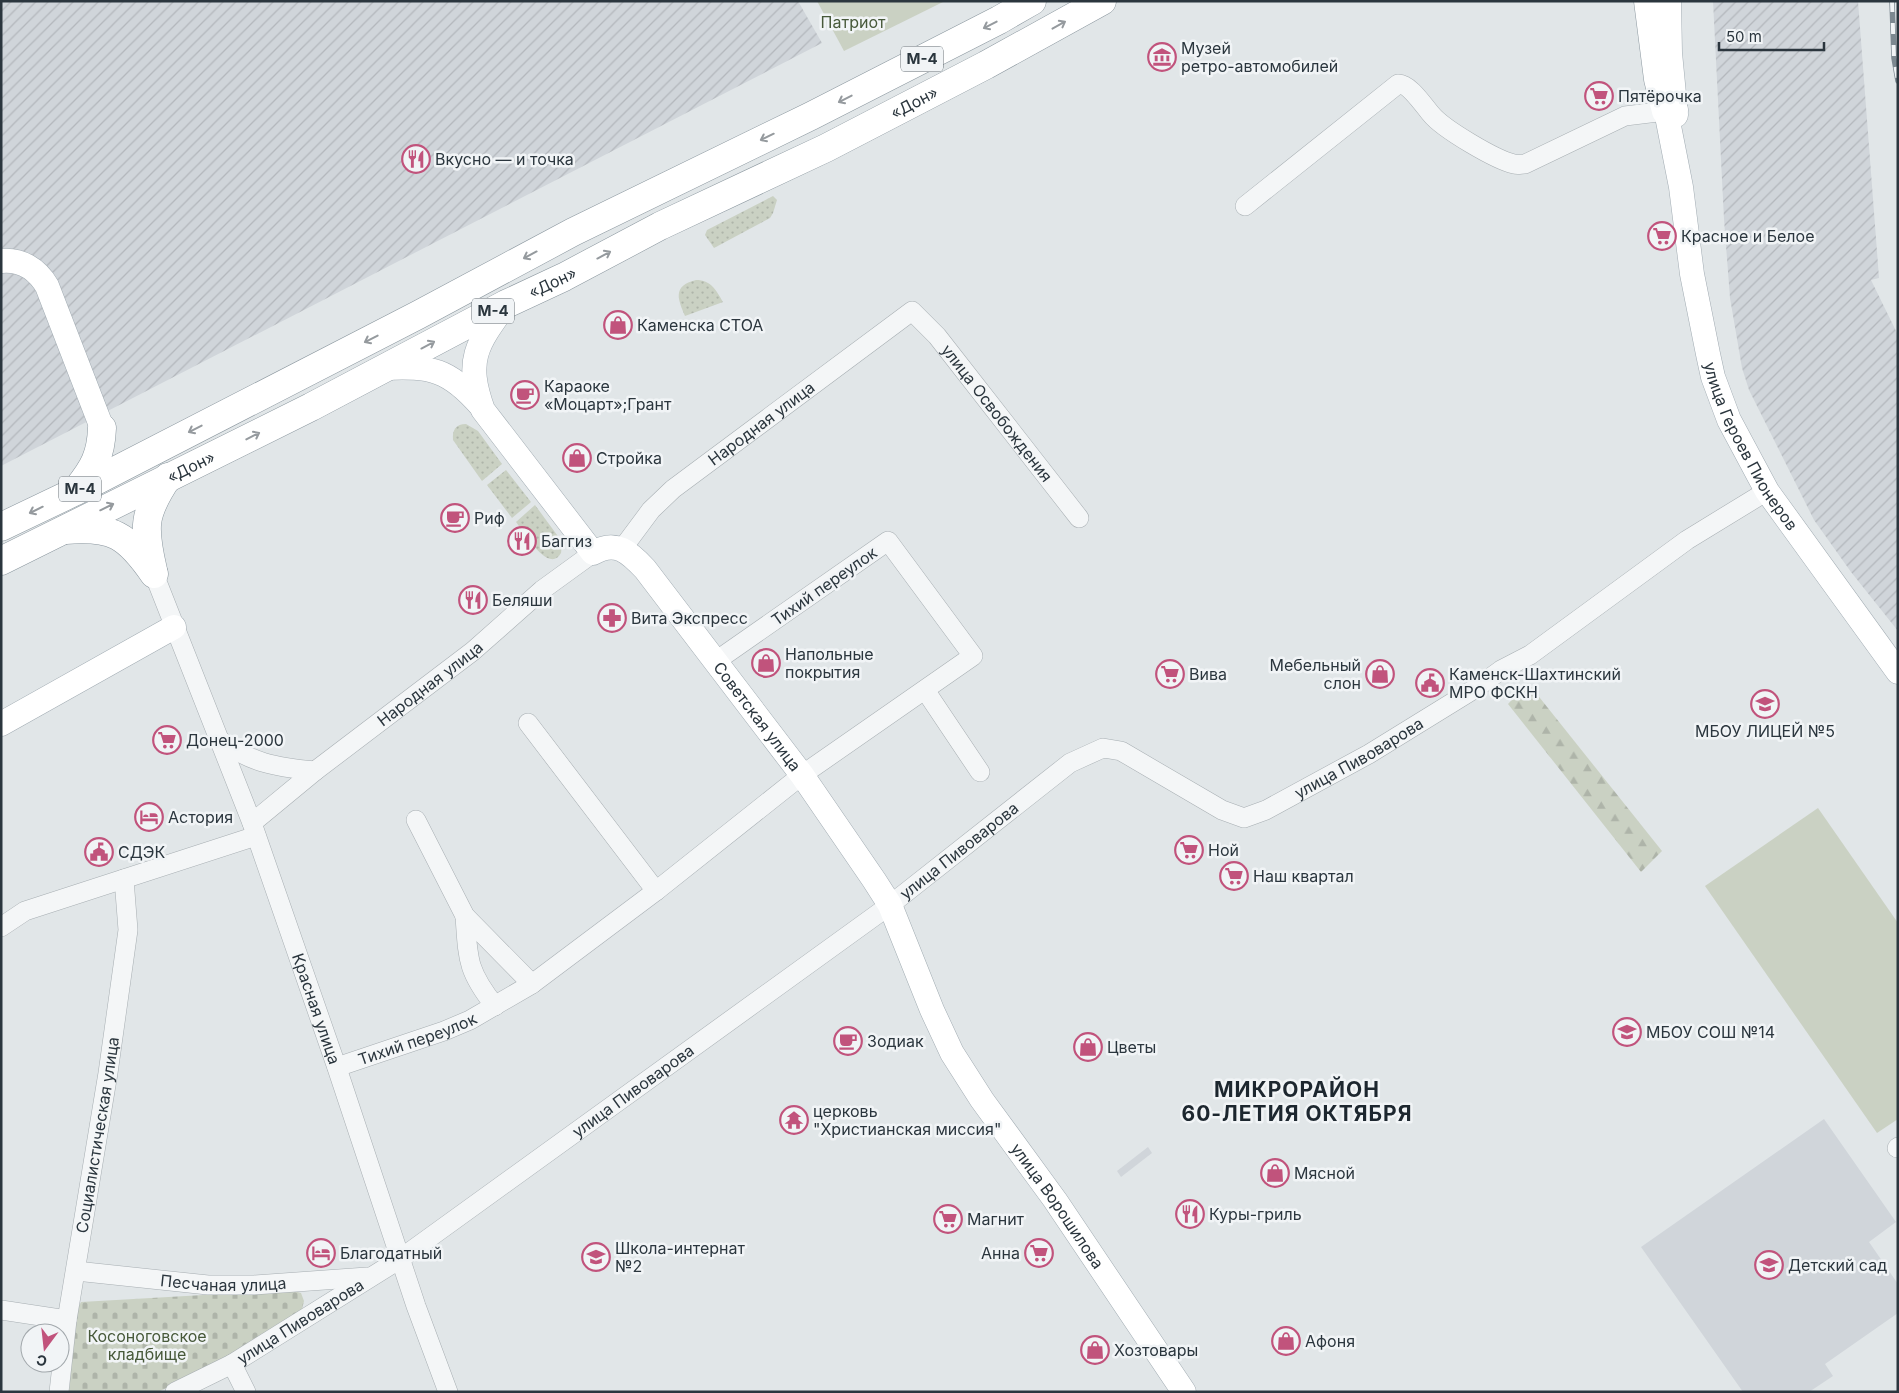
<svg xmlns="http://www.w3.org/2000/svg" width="1899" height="1393" viewBox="0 0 1899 1393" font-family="Inter,sans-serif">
<defs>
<pattern id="industrial-furrows" width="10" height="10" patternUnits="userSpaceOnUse" patternTransform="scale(1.25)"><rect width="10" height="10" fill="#d0d5da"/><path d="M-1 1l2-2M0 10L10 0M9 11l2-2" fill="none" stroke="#b3b7bc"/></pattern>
<pattern id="grass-dots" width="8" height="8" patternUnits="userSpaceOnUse" patternTransform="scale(1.25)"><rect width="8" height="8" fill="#cad1c3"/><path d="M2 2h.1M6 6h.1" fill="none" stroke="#aeb4a9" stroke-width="1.8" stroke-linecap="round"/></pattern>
<pattern id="forest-firs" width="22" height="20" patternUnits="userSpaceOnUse" patternTransform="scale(1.25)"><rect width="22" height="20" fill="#cad1c3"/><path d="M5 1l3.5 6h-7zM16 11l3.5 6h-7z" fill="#aeb4a9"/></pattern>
<pattern id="cemetery-stones" width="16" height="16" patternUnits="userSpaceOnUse" patternTransform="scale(1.25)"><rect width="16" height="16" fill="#cad1c3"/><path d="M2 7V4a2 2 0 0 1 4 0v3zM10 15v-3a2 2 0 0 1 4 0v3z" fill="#aeb4a9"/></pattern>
</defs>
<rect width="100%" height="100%" fill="#e1e6e8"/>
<g fill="#d0d5da">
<path d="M1824,1119L1896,1222L1869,1242L1898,1284V1313L1825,1364L1833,1376L1809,1392H1743L1641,1247Z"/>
<path d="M1148,1147L1152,1153L1121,1177L1117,1171Z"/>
</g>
<g fill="url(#industrial-furrows)">
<path d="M1,1H798L822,43L1,466Z"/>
<path d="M1713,1H1858L1879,278L1871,280L1898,335V631L1851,572L1814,520L1749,390L1742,368L1730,298L1724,219Z"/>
</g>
<g fill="url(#grass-dots)">
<path d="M773,196L777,200L773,213L770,218L714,248L705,235L707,230Z"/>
<path d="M696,280C711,280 716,290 723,302L685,316C678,299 672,286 696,280Z"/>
<path d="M466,424L478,431L502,464L482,481L453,440C452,430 456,424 466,424Z"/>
<path d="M506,470L531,502L512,518L487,485Z"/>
<path d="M535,505L560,539L562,544L561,553C549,575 524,532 516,522Z"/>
</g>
<path fill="url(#forest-firs)" d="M1528,683L1662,851L1641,872L1508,704Z"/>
<path fill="url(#cemetery-stones)" d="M291,1290L301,1293L304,1301L301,1313L219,1363L158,1392H69L75,1313L81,1302Z"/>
<g fill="#cad1c3">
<path d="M817,1H945L844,51Z"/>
<path d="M1818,808L1898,923V1119L1877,1133L1705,886Z"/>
</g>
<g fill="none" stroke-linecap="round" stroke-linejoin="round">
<defs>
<g id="minor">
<path d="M1245,206L1398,84C1409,83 1424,106 1431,114C1443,129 1496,160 1514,164C1518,165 1521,164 1525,164L1625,116L1666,111"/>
<path id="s1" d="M622,549L651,510L673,489L912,311L937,336L1079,518"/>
<path id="s2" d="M154,574L252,823L336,1065L416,1306L448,1392"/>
<path d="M925,690L980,772"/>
<path d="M528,723L656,891"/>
<path d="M218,739C251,763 275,767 315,771"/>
<path d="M416,820L465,916L532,984"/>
<path id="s3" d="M252,823L315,771L473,651L542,590L593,553"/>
<path d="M465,916C468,959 467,971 495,1006"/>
<path d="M1,927L25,911L256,836"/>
<path id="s4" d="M337,1067L444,1031L470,1020L532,984L656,891L802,775L973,656L888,541L716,661"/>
<path d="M1897,1148L1898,1147"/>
<path id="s5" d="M76,1271L208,1285H254L367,1277"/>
<path d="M1,1310L67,1320"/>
<path d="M232,1364L246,1392"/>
<path id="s6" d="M59,1392L67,1320L108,1073L128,930L124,879"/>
<path id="s7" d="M175,1392L232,1364L400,1259L890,905L1070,763L1103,748L1121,751L1222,810L1244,818L1266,810L1369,754L1476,688L1501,670L1530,655L1687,540L1767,491"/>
</g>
<g id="major">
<path d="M1669,1L1670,53L1676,115"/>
<path id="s8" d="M1676,110L1666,111L1681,187L1692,274L1708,354L1713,377L1729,420L1767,491L1898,672"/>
<path d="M1,261C21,259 37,269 47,286L102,428"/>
<path id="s9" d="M506,304C476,345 465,360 483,410L593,553C616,539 630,553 645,569L802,775L874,880L890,905L932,1010L952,1053L982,1100L1055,1200L1184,1392"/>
<path d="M384,368C431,366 449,369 481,406"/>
<path d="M1,724L174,627"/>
</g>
<g id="highway">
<path d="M1648,1L1658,79L1666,111"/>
<path d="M77,489C94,468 101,455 102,428"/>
<path d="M1,527L74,492L418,315L573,232L811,116L999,20L1032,1"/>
<path d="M65,530C113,526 127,535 154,574"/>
<path id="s10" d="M1,561L311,407L506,304L564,277L660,226L826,148L986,65L1102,1"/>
<path d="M153,570C143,527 143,514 168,477"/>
</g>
</defs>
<use href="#minor" stroke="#a7aeb2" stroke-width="20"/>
<use href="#major" stroke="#a2acb3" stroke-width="25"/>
<use href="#highway" stroke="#8a969e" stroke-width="29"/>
<use href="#minor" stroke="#f4f6f7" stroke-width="19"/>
<use href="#major" stroke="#fff" stroke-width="24"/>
<use href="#highway" stroke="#fff" stroke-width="28"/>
<defs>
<path id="rail" d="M1892,1L1894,58L1898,81"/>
</defs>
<use href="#rail" stroke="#7c8890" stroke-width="5.5"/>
<use href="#rail" stroke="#f1f4f6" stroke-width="4" stroke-dasharray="11" stroke-linecap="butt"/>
</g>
<defs><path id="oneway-shaft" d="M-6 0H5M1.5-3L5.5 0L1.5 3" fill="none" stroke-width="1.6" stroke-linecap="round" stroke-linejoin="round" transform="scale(1.25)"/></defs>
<g stroke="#959a9e">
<use href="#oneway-shaft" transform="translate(990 25) rotate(153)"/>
<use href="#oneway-shaft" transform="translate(1059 25) rotate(-29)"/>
<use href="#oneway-shaft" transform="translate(845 99) rotate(153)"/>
<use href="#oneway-shaft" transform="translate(767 137) rotate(154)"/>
<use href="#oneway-shaft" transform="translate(530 255) rotate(152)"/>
<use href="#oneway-shaft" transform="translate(604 255) rotate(-28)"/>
<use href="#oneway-shaft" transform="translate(371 339) rotate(153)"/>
<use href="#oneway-shaft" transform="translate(428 345) rotate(-28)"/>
<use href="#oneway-shaft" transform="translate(195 429) rotate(153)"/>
<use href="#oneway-shaft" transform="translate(253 436) rotate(-27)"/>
<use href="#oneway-shaft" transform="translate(107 507) rotate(-26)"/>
<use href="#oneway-shaft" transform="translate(36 510) rotate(154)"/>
</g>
<defs>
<symbol id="museum-ring" viewBox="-11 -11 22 22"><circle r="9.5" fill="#f1f4f6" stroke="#c1537c" stroke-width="1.5"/><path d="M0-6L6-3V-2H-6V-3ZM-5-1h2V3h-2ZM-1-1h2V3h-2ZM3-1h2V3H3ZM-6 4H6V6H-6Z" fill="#c1537c"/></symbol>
<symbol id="supermarket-ring" viewBox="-11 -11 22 22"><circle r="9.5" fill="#f1f4f6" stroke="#c1537c" stroke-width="1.5"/><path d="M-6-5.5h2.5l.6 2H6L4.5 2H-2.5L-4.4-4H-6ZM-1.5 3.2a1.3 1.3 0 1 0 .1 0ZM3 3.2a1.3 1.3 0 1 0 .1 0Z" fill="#c1537c"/></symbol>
<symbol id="restaurant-ring" viewBox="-11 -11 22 22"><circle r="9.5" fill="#f1f4f6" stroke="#c1537c" stroke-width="1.5"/><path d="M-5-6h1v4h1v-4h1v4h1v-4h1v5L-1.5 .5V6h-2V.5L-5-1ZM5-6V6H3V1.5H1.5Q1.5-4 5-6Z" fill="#c1537c"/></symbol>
<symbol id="shop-ring" viewBox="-11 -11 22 22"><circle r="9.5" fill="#f1f4f6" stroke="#c1537c" stroke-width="1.5"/><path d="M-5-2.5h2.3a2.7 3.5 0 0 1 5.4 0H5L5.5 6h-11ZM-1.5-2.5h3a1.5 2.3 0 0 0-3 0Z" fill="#c1537c"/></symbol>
<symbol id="cafe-ring" viewBox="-11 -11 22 22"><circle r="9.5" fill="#f1f4f6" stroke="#c1537c" stroke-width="1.5"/><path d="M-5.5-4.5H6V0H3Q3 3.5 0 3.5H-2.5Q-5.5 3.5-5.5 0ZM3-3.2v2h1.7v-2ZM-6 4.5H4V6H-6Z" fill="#c1537c"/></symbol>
<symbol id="pharmacy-ring" viewBox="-11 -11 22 22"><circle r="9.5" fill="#f1f4f6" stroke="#c1537c" stroke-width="1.5"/><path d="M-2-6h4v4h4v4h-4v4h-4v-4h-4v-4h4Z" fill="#c1537c"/></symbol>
<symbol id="civic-ring" viewBox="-11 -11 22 22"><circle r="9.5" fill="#f1f4f6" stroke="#c1537c" stroke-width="1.5"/><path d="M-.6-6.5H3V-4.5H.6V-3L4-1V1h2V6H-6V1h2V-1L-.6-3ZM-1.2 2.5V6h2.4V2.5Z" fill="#c1537c"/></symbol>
<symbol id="school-ring" viewBox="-11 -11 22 22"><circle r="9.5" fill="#f1f4f6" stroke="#c1537c" stroke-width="1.5"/><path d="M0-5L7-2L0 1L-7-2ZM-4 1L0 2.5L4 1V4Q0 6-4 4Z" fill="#c1537c"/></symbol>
<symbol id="hotel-ring" viewBox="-11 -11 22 22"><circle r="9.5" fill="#f1f4f6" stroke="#c1537c" stroke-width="1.5"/><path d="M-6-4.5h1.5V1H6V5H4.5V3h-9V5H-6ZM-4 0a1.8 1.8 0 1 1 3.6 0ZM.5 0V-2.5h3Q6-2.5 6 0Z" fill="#c1537c"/></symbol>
<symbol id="temple-ring" viewBox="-11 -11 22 22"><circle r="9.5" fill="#f1f4f6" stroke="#c1537c" stroke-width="1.5"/><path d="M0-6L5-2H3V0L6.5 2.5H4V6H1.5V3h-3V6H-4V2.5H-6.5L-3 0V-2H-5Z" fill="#c1537c"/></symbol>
</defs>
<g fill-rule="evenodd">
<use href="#museum-ring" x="1146" y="41" width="32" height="32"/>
<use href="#supermarket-ring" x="1583" y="80" width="32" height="32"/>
<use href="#restaurant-ring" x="400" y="143" width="32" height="32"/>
<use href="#supermarket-ring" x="1646" y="220" width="32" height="32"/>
<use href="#shop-ring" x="602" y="309" width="32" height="32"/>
<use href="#cafe-ring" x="509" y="379" width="32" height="32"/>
<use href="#shop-ring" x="561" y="442" width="32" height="32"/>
<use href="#cafe-ring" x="439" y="502" width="32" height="32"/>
<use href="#restaurant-ring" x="506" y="525" width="32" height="32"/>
<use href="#restaurant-ring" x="457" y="584" width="32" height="32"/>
<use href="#pharmacy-ring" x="596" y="602" width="32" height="32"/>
<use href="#shop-ring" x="750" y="647" width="32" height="32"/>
<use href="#supermarket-ring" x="1154" y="658" width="32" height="32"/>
<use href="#shop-ring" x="1364" y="658" width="32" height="32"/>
<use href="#civic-ring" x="1414" y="667" width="32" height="32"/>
<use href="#school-ring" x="1749" y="688" width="32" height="32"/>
<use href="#supermarket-ring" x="151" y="724" width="32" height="32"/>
<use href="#hotel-ring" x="133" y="801" width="32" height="32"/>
<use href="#supermarket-ring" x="1173" y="834" width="32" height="32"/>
<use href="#civic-ring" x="83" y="836" width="32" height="32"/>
<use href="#supermarket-ring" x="1218" y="860" width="32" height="32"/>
<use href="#school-ring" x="1611" y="1016" width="32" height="32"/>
<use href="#cafe-ring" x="832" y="1025" width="32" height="32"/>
<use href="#shop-ring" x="1072" y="1031" width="32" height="32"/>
<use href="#temple-ring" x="778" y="1104" width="32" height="32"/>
<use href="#shop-ring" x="1259" y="1157" width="32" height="32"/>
<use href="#restaurant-ring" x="1174" y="1198" width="32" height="32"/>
<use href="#supermarket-ring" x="932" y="1203" width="32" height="32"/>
<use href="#hotel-ring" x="305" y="1237" width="32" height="32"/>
<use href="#supermarket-ring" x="1023" y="1237" width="32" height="32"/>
<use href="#school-ring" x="580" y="1241" width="32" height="32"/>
<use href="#school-ring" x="1753" y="1249" width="32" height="32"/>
<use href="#shop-ring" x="1270" y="1325" width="32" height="32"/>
<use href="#shop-ring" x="1079" y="1334" width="32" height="32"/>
</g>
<g text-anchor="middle" stroke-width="5" stroke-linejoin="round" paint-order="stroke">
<g fill="#f1f4f6" stroke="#666f75" stroke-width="1">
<rect x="901" y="46.5" width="42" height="25" rx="4"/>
<rect x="472" y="298.5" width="42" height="25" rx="4"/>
<rect x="59" y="476.5" width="42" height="25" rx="4"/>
</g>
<g font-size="15" font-weight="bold" fill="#2b363e">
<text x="922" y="64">М-4</text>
<text x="493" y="316">М-4</text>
<text x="80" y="494">М-4</text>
</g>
<g font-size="16" fill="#47593a" stroke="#f1f4f6">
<text x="853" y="28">Патриот</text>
<text x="147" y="1342">Косоноговское<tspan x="147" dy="18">кладбище</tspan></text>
</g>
<g font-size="16" fill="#2b363e" stroke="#f1f4f6" text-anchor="start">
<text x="1181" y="54">Музей<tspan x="1181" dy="18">ретро-автомобилей</tspan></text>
<text x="1618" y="102">Пятёрочка</text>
<text x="435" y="165">Вкусно — и точка</text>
<text x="1681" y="242">Красное и Белое</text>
<text x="637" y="331">Каменска СТОА</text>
<text x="544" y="392">Караоке<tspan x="544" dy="18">«Моцарт»;Грант</tspan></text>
<text x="596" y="464">Стройка</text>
<text x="474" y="524">Риф</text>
<text x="541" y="547">Баггиз</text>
<text x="492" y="606">Беляши</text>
<text x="631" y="624">Вита Экспресс</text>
<text x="785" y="660">Напольные<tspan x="785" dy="18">покрытия</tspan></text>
<text x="1361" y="671" text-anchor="end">Мебельный<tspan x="1361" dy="18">слон</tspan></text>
<text x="1189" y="680">Вива</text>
<text x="1449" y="680">Каменск-Шахтинский<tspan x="1449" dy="18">МРО ФСКН</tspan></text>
<text x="1765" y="737" text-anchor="middle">МБОУ ЛИЦЕЙ №5</text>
<text x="186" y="746">Донец-2000</text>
<text x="168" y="823">Астория</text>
<text x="1208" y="856">Ной</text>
<text x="118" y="858">СДЭК</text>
<text x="1253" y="882">Наш квартал</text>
<text x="1646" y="1038">МБОУ СОШ №14</text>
<text x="867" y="1047">Зодиак</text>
<text x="1107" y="1053">Цветы</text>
<text x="813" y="1117">церковь<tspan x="813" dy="18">"Христианская миссия"</tspan></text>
<text x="1294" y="1179">Мясной</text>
<text x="1209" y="1220">Куры-гриль</text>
<text x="967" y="1225">Магнит</text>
<text x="615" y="1254">Школа-интернат<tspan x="615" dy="18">№2</tspan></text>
<text x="340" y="1259">Благодатный</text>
<text x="1020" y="1259" text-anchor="end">Анна</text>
<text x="1788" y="1271">Детский сад</text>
<text x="1305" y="1347">Афоня</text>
<text x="1114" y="1356">Хозтовары</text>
</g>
<g font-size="16" fill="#2b363e" stroke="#f1f4f6">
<text dy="6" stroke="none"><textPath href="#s10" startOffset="1022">«Дон»</textPath></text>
<text dy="6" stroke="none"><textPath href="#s10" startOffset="618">«Дон»</textPath></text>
<text dy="6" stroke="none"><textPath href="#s1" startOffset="510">улица Освобождения</textPath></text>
<text dy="6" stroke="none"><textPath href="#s1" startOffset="189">Народная улица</textPath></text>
<text dy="6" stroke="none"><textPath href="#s8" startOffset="359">улица Героев Пионеров</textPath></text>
<text dy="6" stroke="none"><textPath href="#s10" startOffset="212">«Дон»</textPath></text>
<text transform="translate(824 586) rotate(-35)" y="6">Тихий переулок</text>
<text dy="6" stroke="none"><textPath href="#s3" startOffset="226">Народная улица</textPath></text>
<text dy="6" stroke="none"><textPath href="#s9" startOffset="542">Советская улица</textPath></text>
<text dy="6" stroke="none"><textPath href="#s7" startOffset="1420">улица Пивоварова</textPath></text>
<text dy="6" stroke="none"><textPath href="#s7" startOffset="954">улица Пивоварова</textPath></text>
<text dy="6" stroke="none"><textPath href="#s2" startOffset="464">Красная улица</textPath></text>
<text dy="6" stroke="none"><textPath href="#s4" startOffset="85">Тихий переулок</textPath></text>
<text dy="6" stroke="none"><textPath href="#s7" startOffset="549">улица Пивоварова</textPath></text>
<text dy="6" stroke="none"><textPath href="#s6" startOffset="260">Социалистическая улица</textPath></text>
<text dy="6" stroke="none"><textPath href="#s9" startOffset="1119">улица Ворошилова</textPath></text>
<text dy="6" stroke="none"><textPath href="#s5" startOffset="148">Песчаная улица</textPath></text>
<text dy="6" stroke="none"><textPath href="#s7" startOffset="144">улица Пивоварова</textPath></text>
</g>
<g font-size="21" font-weight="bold" letter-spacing="1" fill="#1d272f" stroke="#f1f4f6">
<text x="1297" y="1097">МИКРОРАЙОН<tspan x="1297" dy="24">60-ЛЕТИЯ ОКТЯБРЯ</tspan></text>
</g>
</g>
<rect width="1899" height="1393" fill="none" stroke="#2b363e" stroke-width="5"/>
<g transform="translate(45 1348) rotate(195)"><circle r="24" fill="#f1f4f6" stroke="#a2a8ac"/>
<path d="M0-4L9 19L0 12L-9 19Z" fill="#c1537c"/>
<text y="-8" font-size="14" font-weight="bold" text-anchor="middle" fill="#2b363e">С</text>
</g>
<path d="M1719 42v8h105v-8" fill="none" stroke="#2b363e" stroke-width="2.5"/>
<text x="1726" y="42" font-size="15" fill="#2b363e" stroke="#f1f4f6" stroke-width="4" paint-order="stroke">50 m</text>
</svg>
